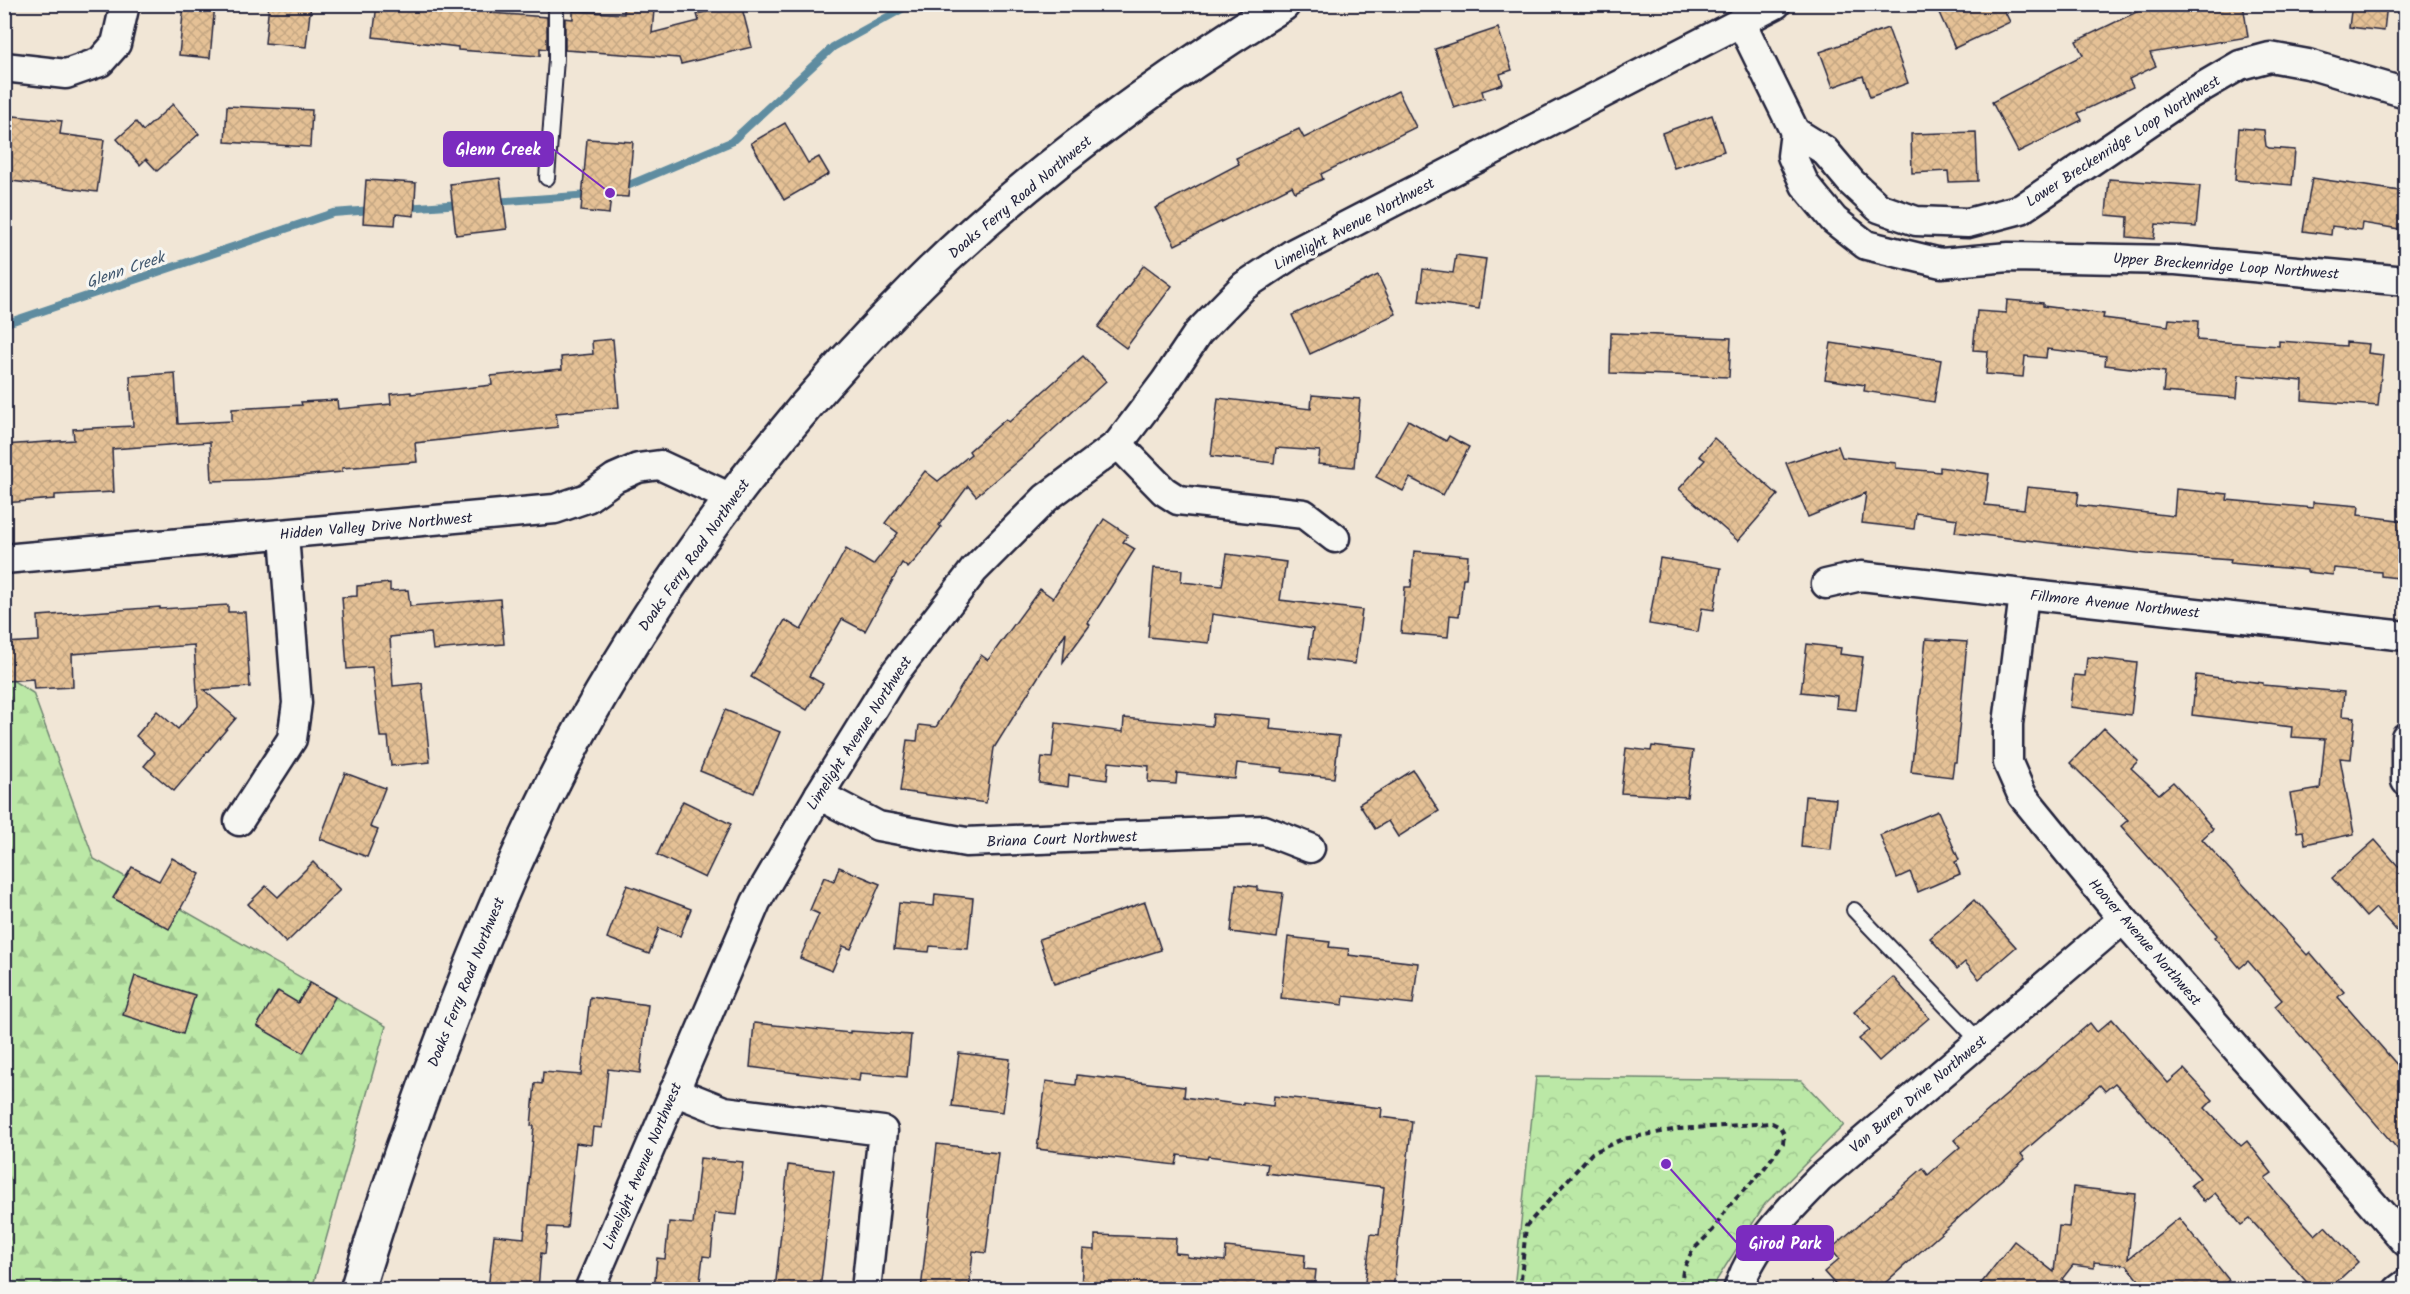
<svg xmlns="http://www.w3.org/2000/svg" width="2410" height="1294" viewBox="0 0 2410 1294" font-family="Kalam,sans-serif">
<defs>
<pattern id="forest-firs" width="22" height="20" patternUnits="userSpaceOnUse" patternTransform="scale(1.5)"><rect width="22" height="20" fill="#bbe8a6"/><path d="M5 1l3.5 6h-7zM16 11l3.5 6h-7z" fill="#a0c790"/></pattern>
<pattern id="park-crowns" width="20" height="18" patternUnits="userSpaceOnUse" patternTransform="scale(1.5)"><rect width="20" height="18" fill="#bbe8a6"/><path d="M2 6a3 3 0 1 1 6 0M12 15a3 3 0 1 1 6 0" fill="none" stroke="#a0c790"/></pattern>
<pattern id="building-cross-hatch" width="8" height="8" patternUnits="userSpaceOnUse" patternTransform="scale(1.5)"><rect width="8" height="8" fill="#e5c196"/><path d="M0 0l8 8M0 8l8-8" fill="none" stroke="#c4a682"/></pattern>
</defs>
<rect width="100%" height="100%" fill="#f1e6d6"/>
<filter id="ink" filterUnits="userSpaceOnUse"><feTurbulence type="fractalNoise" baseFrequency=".0167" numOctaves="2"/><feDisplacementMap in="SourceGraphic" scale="12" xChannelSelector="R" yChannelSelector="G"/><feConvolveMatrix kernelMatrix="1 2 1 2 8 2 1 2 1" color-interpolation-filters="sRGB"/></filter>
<g filter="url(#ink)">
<path fill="url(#forest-firs)" stroke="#6e8570" stroke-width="1.5" d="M4,675L33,693L94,859L386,1026L312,1289H5Z"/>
<path fill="url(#park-crowns)" stroke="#6e8570" stroke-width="1.5" d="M1536,1077L1801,1080L1844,1125L1765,1204L1711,1289H1514Z"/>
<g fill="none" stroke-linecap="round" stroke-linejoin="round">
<g stroke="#5e8ca0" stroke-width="8">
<path d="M622,188L731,142L833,47L911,4"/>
<path d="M494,202L590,195"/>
<path d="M405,208L461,204"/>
<path d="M4,324L333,213L372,210"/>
</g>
</g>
<g fill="url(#building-cross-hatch)" stroke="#22223b" stroke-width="1.5">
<path d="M184,4H215L210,58L179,55Z"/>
<path d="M269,4H311L306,47L265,43Z"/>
<path d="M377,4H471L491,6L490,13L547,17V49L540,48V56L458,50V47L373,37Z"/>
<path d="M710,4H741L752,47L681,64L679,58L565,50V18L573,19V11L624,14V8L654,10L652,33L699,21L697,14L711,11Z"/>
<path d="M1935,4H2001L2010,22L1955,48Z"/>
<path d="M2153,4H2243L2248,37L2150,53L2156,66L2129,79L2133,87L2078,113L2082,120L2018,152L1992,102L2083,55L2076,41Z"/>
<path d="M2352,4H2387L2384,31L2349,27Z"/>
<path d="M1498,28L1512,70L1500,74L1503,84L1482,91L1484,98L1454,108L1435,49Z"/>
<path d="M1888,28L1908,83L1870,97L1863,76L1833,87L1820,52Z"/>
<path d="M1398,91L1416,127L1321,174L1323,179L1295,192L1292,186L1175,245L1155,208L1239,164L1236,158L1299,129L1304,138Z"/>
<path d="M173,104L199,134L157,171L146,159L140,165L117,139L136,122L143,131Z"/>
<path d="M227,106L312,110L310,147L225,142Z"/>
<path d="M4,115L62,121L60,134L104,140L97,192L4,180Z"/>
<path d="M1712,115L1724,151L1674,168L1662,133Z"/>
<path d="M785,123L808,163L819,157L829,174L784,200L751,143Z"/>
<path d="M2239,128L2264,130L2266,146L2269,148L2295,150L2292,185L2235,180Z"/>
<path d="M1976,132L1978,181L1949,182L1948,171L1912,173L1911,134Z"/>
<path d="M587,139L633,142L628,197L611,196L609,214L581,211Z"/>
<path d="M500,178L507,229L456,235L450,184Z"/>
<path d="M2312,178L2406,192V230L2362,223L2361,230L2332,226L2331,235L2303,231Z"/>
<path d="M2109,179L2200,186L2196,227L2156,224L2154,239L2127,237L2128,217L2106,215Z"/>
<path d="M366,180L416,183L414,216L396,214L395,225L363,223Z"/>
<path d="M1456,255L1486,259L1479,309L1419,301L1423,269L1453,273Z"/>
<path d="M1144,265L1172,286L1126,348L1098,327Z"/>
<path d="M1378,275L1396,314L1310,354L1292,315Z"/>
<path d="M2007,300L2043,303V306L2104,314L2103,318L2168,326L2169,319L2198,321L2197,340L2279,346V341L2346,346V342L2369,344L2368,353L2383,355L2378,406L2302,400L2303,381L2239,375L2237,398L2163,392L2165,372L2105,365L2106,356L2047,349L2046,358L2025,356L2023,377L1986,374L1988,351L1973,350L1977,311L2006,313Z"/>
<path d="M1611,333L1731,338L1729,377L1610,373Z"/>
<path d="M613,339L619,407L556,413L558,427L415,443L417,462L342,468V472L268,479L212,481L210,442L112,449L114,492L55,495V499L4,503V445L74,440L73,429L133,426L130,376L175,373L178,424L232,421V409L302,405L301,402L337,400L338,409L391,404L390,394L411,392V394L492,385L491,376L562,369L561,357L593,354L592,341Z"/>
<path d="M1831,343L1941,360L1934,402L1864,391L1865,385L1825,379Z"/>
<path d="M1083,356L1106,381L1032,449L976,496L968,486L939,525L941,527L917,558L908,568L902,563L865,631L842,619L809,676L823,684L807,710L751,677L785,620L801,630L846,549L873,565L898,533L885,523L925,471L938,481L971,454L969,451L1006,419L1009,422Z"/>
<path d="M1312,395L1360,399L1354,467L1318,464L1320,451L1276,448L1274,463L1211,456L1218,398L1311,409Z"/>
<path d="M1408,420L1446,441L1449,436L1469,447L1443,495L1410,478L1403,491L1376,477Z"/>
<path d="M1714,438L1778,495L1738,541L1679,489L1705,460L1699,456Z"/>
<path d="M1838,446L1842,457L1896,463V468L1940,472V467L1989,474L1985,505L2024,509L2027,487L2079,492L2077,505L2174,516L2176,489L2228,494L2227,500L2313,508V502L2359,506L2358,515L2406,521V579L2381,576V572L2334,568L2333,575L2307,572V570L2230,563L2231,560L2147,554L1955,532L1957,519L1916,513L1914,529L1862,523L1866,493L1808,517L1786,463Z"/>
<path d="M1104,519L1128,535L1123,542L1135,549L1088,623L1090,625L1063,662L1066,632L994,748L986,803L900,791L907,740L917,741L919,725L936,727L981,655L988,660L1040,589L1053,598Z"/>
<path d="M1414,551L1468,556L1466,578H1463L1459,616L1450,615L1448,637L1401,633L1405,587H1411Z"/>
<path d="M1227,554L1286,562L1280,600L1362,610L1355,664L1309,658L1313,629L1212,614L1209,643L1148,637L1154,568L1182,570L1181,582L1222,586Z"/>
<path d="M1660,558L1721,568L1714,610L1702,608L1698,632L1649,624Z"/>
<path d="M390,583V591L408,590L410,606L500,599L504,644L433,650L431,633L390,637L393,686L422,683L430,762L391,766L388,737H380L372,667L347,669L342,597L357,596V586Z"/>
<path d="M228,605V612H245L250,687L204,690L236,718L174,791L144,766L155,753L136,736L157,711L178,729L198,706L194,645L72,654L73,687L34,689L33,679L6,681L5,643L39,641L38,616L160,607V609Z"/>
<path d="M1926,639L1967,642L1956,762H1954L1952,777L1911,772Z"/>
<path d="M1807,644L1841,648L1840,654L1863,657L1856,710L1836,708L1837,696L1801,692Z"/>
<path d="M2087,657L2137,663L2131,715L2070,707L2074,675L2085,676Z"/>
<path d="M2196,675L2263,683V685L2344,692L2342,716L2355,717L2351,759L2340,758L2354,834L2305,844L2303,831L2297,832L2290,794L2320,789L2325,739L2291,737L2292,727L2192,715Z"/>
<path d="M725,710L780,732L754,793L700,771Z"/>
<path d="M1213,714L1271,719L1270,729L1339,736L1334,778L1282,772L1283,768L1237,763L1235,779L1177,773L1176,784L1148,782L1149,766L1109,762L1107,780L1069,775L1068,787L1039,783L1042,757L1052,758L1056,723L1123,732L1124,718L1212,726Z"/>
<path d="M2104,728L2138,761L2131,768L2159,794L2173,782L2186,796L2213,829L2202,839L2307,955L2310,952L2344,992L2338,997L2406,1075V1159L2275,1006L2282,1000L2248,961L2240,968L2214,937L2217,935L2121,826L2128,820L2070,763Z"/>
<path d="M1652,746L1693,751L1687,797L1621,793L1626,748L1651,751Z"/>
<path d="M1413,770L1439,811L1398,837L1388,821L1375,829L1359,804Z"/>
<path d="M345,773L385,788L370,827L378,830L367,857L320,839Z"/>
<path d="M1805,796L1836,799L1831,850L1801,847Z"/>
<path d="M683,801L731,824L705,878L657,855Z"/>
<path d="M1938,811L1959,860L1955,862L1960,874L1918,892L1910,872L1897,878L1880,835Z"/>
<path d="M2375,840L2406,875V941L2376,908L2366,917L2332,878Z"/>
<path d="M172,858L200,874L169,929L113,898L132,867L159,881Z"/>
<path d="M313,862L340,890L286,943L248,904L266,886L278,897Z"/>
<path d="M839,867L880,884L851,949L843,946L832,971L800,958L819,914L810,910L824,877L834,881Z"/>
<path d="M1236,884L1257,887V890L1283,893L1277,938L1231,932Z"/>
<path d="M627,885L691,909L680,936L659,928L649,954L607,938Z"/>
<path d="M935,894L973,898L968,949L930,946L929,952L894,949L899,903L934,906Z"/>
<path d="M1974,900L2016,947L1979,979L1965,962L1957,969L1930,938Z"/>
<path d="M1145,902L1161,950L1054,984L1039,939Z"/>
<path d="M1288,937L1330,942L1329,947L1349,949L1348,955L1418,963L1413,1004L1344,996L1343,1005L1281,998Z"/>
<path d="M135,976L195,995L183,1034L123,1015Z"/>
<path d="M1893,977L1929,1018L1879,1061L1859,1039L1870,1030L1854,1012Z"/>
<path d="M310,983L335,997L303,1053L257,1026L278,991L298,1003Z"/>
<path d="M590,997L648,1005L640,1073L608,1069L602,1128L593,1127L591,1145L576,1143L567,1228L548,1227L545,1254L541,1253L538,1290H488L494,1235L524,1238L534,1126H531L535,1083L542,1084L543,1072L581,1075Z"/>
<path d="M2112,1019L2168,1083L2184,1069L2213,1100L2205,1108L2241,1146L2247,1141L2272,1173L2265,1178L2281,1198L2315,1235L2325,1226L2358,1262L2328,1290H2314L2250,1219L2241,1225L2215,1193L2204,1202L2191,1185L2200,1178L2115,1083L2105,1091L2100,1085L2021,1154L2025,1159L1877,1290H1840L1824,1272L1839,1259L1831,1249L1923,1168L1928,1175L1960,1147L1954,1140L2090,1023L2097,1032Z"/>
<path d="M754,1023L850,1033V1031L911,1035L907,1077L860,1073L859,1081L750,1067Z"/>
<path d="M959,1053L1010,1059L1003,1112L952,1106Z"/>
<path d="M1077,1075L1185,1087L1184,1097L1243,1105V1102L1273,1106L1274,1096L1382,1108L1381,1117L1412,1121L1393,1290H1364L1371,1234L1379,1235L1384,1187L1266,1173L1268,1164L1208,1156L1207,1159L1178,1155L1176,1165L1037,1149L1046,1081L1076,1085Z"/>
<path d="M937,1144L980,1149V1151L998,1153L986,1253L973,1251L969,1290H921Z"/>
<path d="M700,1158L743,1162L737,1215L715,1213L711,1257L703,1256L699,1290H654L657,1258L665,1259L669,1222L693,1224Z"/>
<path d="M788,1165L834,1171L820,1290H775Z"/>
<path d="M2073,1187L2135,1194L2128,1259L2179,1218L2229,1280L2216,1290H2147L2127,1265L2094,1262V1268L2073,1265L2062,1279L2076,1290H1976L2014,1241L2054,1272L2059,1226L2069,1227Z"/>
<path d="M1095,1235L1176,1238L1175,1253L1187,1254V1257L1225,1261L1226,1247L1305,1255L1304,1269L1316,1270L1314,1290H1081L1083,1249L1095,1250Z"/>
</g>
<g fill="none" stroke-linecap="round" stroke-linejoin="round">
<defs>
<g id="service">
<path d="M547,178L556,59V4"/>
<path d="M1854,910L1980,1042"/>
</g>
<g id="minor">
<path d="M1741,22L1795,132"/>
<path d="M4,67L66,74L100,62L116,44L125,4"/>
<path d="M1795,132L1824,150L1851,182L1879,208L1916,221L1968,223L2021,209L2187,96L2240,65L2270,57L2308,64L2406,93"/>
<path d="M1795,132L1792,156L1805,185L1834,220L1866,245L1941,263L2009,257L2176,260L2406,281"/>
<path d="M1118,444L1164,491L1178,500L1304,514L1335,538"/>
<path d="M4,559L555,509L587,498L615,478L638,468L660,465L731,498"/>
<path d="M1826,584L1861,576L2406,636"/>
<path d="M2024,594L2008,724V763L2022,795L2123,919L2406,1242"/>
<path d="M2406,737V781"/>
<path d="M819,795L878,826L966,842L1264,830L1310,848"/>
<path d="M239,821L292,739L297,703L284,535"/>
<path d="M674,1091L724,1111L883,1131L866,1290"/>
<path d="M589,1290L756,902L819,795L894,674L974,570L1046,498L1118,444L1165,382L1198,333L1244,286L1294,253L1776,4"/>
<path d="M1738,1290C1752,1245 1788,1211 1820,1178L2123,919"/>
<path d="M2398,1290L2406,1284"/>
</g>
<path id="secondary" d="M357,1290C387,1190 421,1093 459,997C496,903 536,810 585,722C676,561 790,412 921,282C1027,176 1156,83 1283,4"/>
</defs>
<use href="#service" stroke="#22223b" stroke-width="18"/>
<use href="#minor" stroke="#22223b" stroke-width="33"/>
<use href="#secondary" stroke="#22223b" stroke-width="38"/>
<path stroke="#22223b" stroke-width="4" stroke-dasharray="6 4.5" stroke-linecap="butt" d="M1520,1290L1526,1226L1592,1153L1623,1139L1678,1129L1772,1123L1780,1127L1784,1134L1783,1143L1763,1170L1728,1207L1713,1230L1692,1251L1683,1271L1680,1290"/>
<use href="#service" stroke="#f6f6f2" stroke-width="14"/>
<use href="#minor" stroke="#f6f6f2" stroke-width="28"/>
<use href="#secondary" stroke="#f6f6f2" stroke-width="33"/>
</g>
</g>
<g text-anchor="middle" stroke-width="6" stroke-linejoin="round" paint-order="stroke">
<g font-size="15" fill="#22223b" stroke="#f6f6f2">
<text transform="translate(2123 141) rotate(-33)" y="5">Lower Breckenridge Loop Northwest</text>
<text transform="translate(1020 197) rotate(-40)" y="5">Doaks Ferry Road Northwest</text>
<text transform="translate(1354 224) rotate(-28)" y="5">Limelight Avenue Northwest</text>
<text transform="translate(2226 266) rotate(4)" y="5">Upper Breckenridge Loop Northwest</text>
<text transform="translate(376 526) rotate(-5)" y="5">Hidden Valley Drive Northwest</text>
<text transform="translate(694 555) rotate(-55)" y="5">Doaks Ferry Road Northwest</text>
<text transform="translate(2115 604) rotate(6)" y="5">Fillmore Avenue Northwest</text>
<text transform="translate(859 733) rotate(-57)" y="5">Limelight Avenue Northwest</text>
<text transform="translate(1062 839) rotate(-2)" y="5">Briana Court Northwest</text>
<text transform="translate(2145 942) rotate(49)" y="5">Hoover Avenue Northwest</text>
<text transform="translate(466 982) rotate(-68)" y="5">Doaks Ferry Road Northwest</text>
<text transform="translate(1918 1094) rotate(-40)" y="5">Van Buren Drive Northwest</text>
<text transform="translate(642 1166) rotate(-67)" y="5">Limelight Avenue Northwest</text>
</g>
<g font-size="16" font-style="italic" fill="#40576e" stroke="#f6f6f2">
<text transform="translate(125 269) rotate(-19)" y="6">Glenn Creek</text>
</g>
</g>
<path fill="none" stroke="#7b2cbf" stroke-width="2" d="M610 193L553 149M1666 1164L1737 1243"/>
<g fill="#7b2cbf" stroke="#f6f6f2" stroke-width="2">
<circle cx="610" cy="193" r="6"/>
<circle cx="1666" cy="1164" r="6"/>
</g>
<g fill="#7b2cbf" stroke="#7b2cbf" stroke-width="2">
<rect x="444" y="132" width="109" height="34" rx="6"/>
<rect x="1737" y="1226" width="96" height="34" rx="6"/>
</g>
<g font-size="16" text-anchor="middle" font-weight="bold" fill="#fff">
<text x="498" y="155">Glenn Creek</text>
<text x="1785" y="1249">Girod Park</text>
</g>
<rect width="2410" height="1294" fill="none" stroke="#f6f6f2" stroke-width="24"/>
<rect x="12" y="12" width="2386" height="1270" fill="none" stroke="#22223b" stroke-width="2" filter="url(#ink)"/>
</svg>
